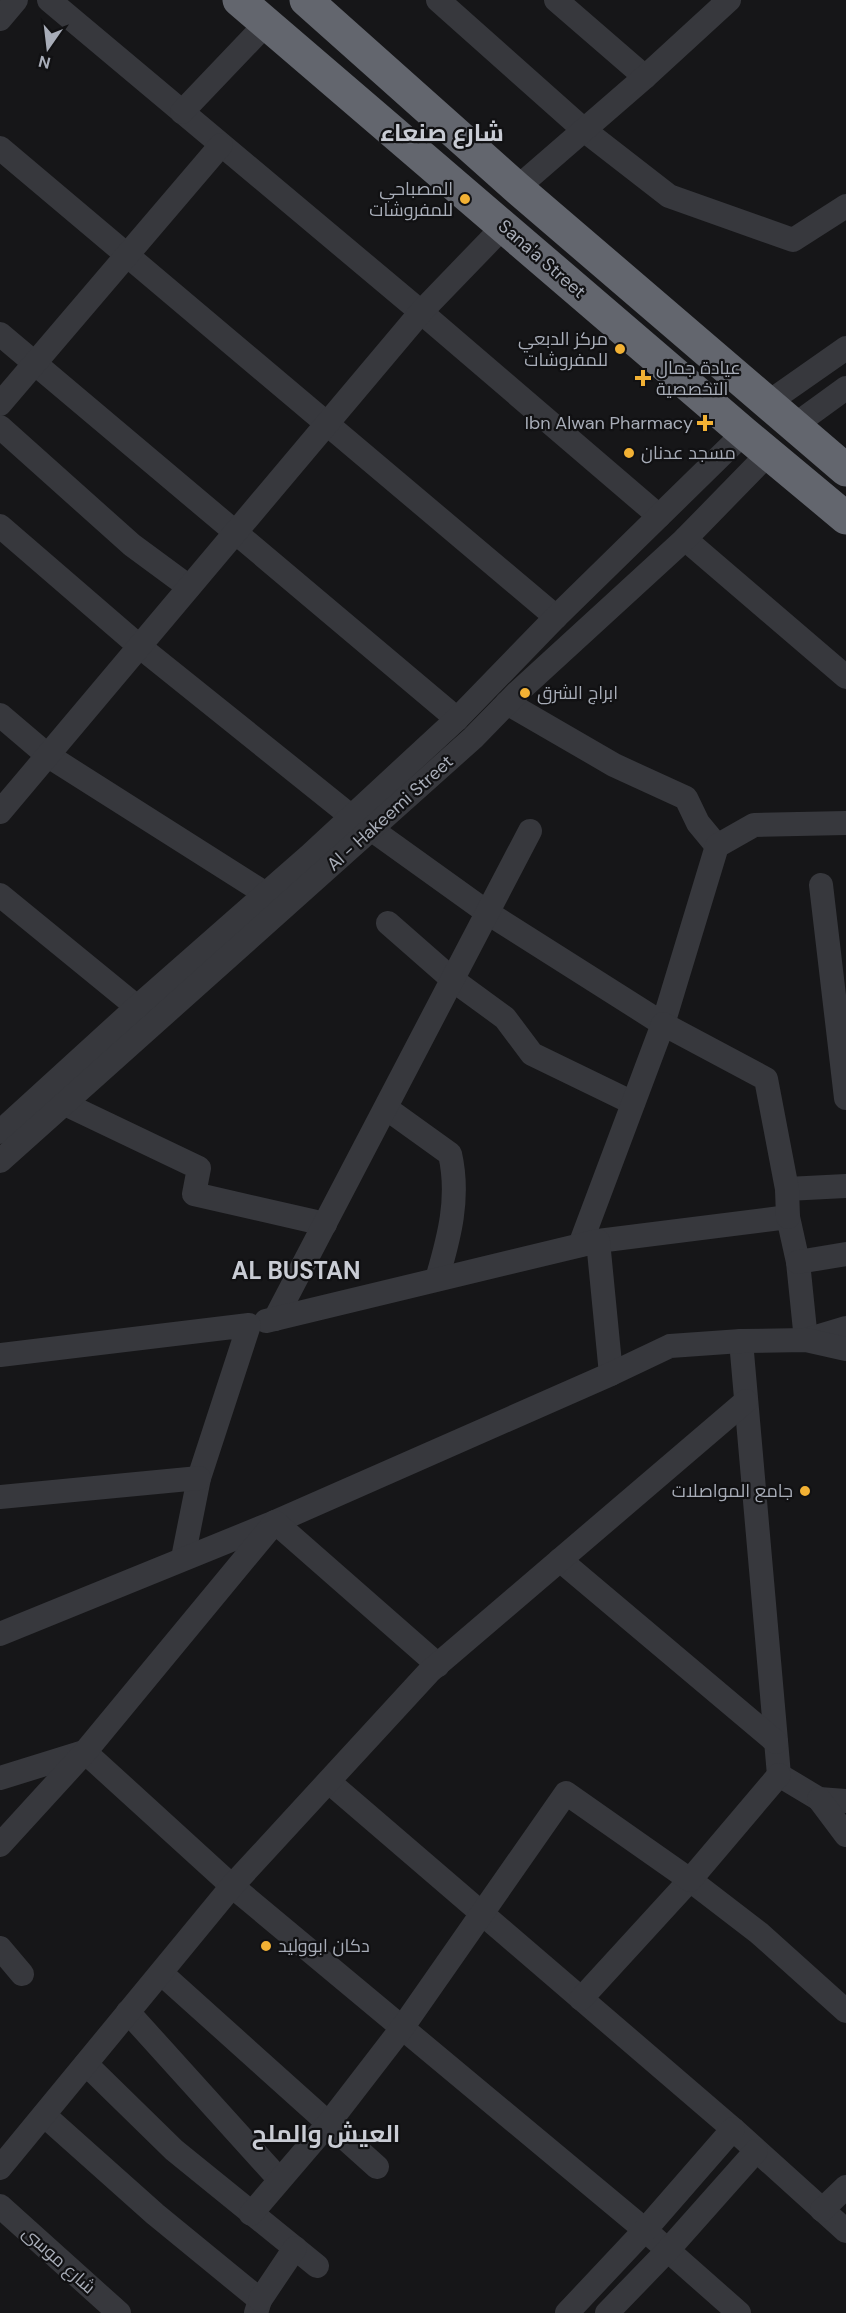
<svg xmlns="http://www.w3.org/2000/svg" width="846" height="2313" viewBox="0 0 846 2313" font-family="'DM Sans',Cairo,sans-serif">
<rect width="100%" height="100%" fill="#161618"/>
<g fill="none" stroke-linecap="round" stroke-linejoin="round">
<g stroke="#37383d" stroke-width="24">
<path d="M49,0L421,312L659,516"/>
<path d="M438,0L584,130L669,196L793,240L846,206"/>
<path d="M556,0L645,77"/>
<path d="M0,19L16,0"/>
<path d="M182,112L266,24"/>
<path d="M0,148L556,617"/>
<path d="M517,188L645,77L729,0"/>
<path d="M0,334L457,719"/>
<path d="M769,402L846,348"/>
<path d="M0,404L221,145"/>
<path d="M795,425L846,388"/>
<path d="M0,427L132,545L189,587"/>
<path d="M0,526L139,646L352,817"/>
<path d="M685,539L846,677"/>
<path d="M507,703L614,765L686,798L698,823L717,846"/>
<path d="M0,715L47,755L266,894"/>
<path d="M0,812L421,312L504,226"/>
<path d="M371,829L488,913L663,1024L717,846L754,825L846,823"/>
<path d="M821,885L846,1098"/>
<path d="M0,895L137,1007"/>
<path d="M388,923L453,980L505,1018L532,1054L633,1103"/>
<path d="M65,1104L199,1168L194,1194L325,1224"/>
<path d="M386,1108L450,1154C460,1198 449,1238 437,1279"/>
<path d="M0,1132L137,1007L309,856L457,719L556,617L744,433"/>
<path d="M0,1161L473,738L518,692L685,539L769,453"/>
<path d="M787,1189L846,1186"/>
<path d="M598,1241L788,1217L798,1262L806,1340"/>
<path d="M580,1245L663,1024L766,1079L787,1189L788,1217"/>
<path d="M798,1262L846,1254"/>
<path d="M275,1319L530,831"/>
<path d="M266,1321L598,1241L611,1374"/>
<path d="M806,1340L846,1328"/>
<path d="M741,1341L779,1775L819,1799L846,1801"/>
<path d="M0,1355L249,1325L199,1478L183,1558"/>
<path d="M0,1497L199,1478"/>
<path d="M560,1560L776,1742"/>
<path d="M0,1634L275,1522L611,1374L670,1346L741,1341L806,1340L846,1349"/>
<path d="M85,1752L232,1886L645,2230L739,2313"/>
<path d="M0,1778L84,1752"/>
<path d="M329,1782L733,2129L846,2231"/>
<path d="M819,1799L846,1835"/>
<path d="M0,1845L85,1752L275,1522L438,1665"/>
<path d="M0,1948L22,1974"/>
<path d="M161,1973L377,2167"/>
<path d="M581,1999L690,1880L759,1933L846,2011"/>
<path d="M128,2012L279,2179"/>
<path d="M86,2064L174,2150L317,2266"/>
<path d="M44,2115L155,2214L260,2300L256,2313"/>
<path d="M0,2168L232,1886L429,1672L746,1401"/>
<path d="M0,2206L119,2313"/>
<path d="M822,2210L846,2187"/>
<path d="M251,2214L328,2124L402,2028L566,1793L690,1880L779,1775"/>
<path d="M260,2300L295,2248"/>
<path d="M567,2313L645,2230L733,2129"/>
<path d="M607,2313L668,2250L756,2151"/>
</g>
<g stroke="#63666e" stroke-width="33">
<path d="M239,0L744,433L846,518"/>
<path d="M306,0L517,188L846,470"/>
</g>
</g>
<g fill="#f2b134" stroke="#111113" stroke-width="2">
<circle cx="465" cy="199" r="6"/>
<circle cx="620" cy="349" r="6"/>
<path d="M640 369h6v6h6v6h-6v6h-6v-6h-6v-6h6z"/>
<path d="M702 414h6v6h6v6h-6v6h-6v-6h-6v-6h6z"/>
<circle cx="629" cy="453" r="6"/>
<circle cx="525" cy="693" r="6"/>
<circle cx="805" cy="1491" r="6"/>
<circle cx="266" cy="1946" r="6"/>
</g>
<g text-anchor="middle" stroke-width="4.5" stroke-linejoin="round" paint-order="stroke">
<g font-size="18" fill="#a8adb8" stroke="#111113" text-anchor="end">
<text x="453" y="195">المصباحي<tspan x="453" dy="21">للمفروشات</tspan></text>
<text x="608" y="345">مركز الدبعي<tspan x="608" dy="21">للمفروشات</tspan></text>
<text x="656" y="374" text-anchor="start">عيادة جمال<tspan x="656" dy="21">التخصصية</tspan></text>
<text x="693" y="429">Ibn Alwan Pharmacy</text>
<text x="641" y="459" text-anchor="start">مسجد عدنان</text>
<text x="537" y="699" text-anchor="start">ابراج الشرق</text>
<text x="793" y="1497">جامع المواصلات</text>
<text x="278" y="1952" text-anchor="start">دكان ابووليد</text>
</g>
<g font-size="18" fill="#a8adb8" stroke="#111113">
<text transform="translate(542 259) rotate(41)" y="6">Sana'a Street</text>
<text transform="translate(390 813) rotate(-42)" y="6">Al - Hakeemi Street</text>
<text transform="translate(59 2260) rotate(42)" y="6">شارع موسى</text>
</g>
<g font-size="24" font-weight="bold" fill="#c9ccd4" stroke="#111113">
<text x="442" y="141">شارع صنعاء</text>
<text x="296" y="1279">AL BUSTAN</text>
<text x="326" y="2142">العيش والملح</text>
</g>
</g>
<g transform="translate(48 48) rotate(194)" stroke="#111113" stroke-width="4.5" paint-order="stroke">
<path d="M0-4.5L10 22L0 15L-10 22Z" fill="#a8adb8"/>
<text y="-9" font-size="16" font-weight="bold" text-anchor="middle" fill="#a8adb8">N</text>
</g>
</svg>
